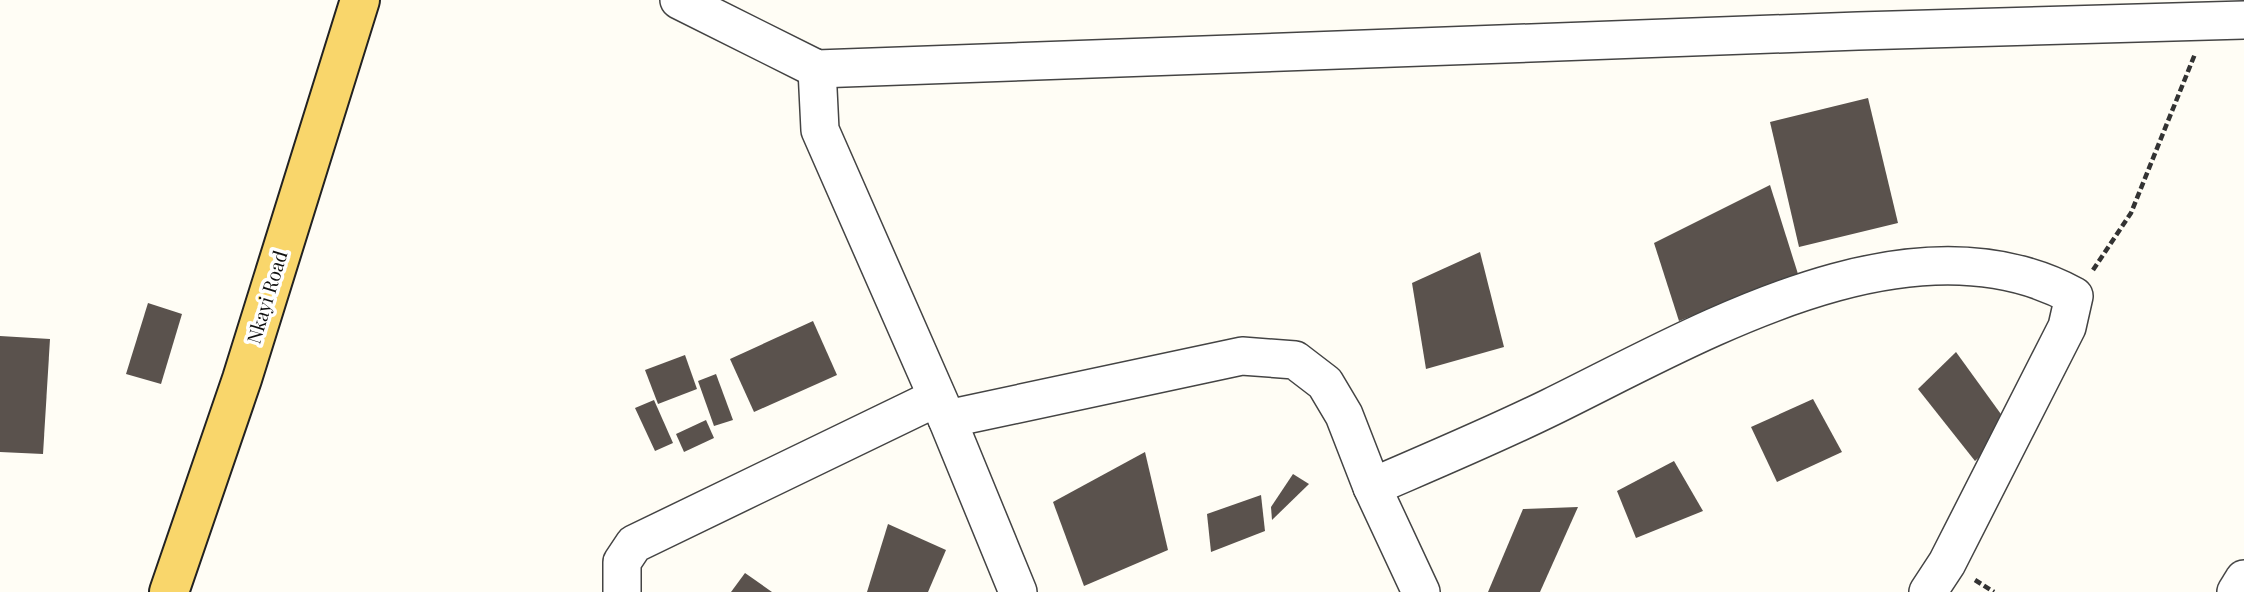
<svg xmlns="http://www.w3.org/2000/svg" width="2244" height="592" viewBox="0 0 2244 592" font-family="'Playfair Display',serif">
<rect width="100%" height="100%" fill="#fffdf5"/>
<g fill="#5a524d">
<path d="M1868,98L1898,223L1799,247L1770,122Z"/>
<path d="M1770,185L1798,274L1679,321L1654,243Z"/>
<path d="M1480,252L1504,347L1426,369L1412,283Z"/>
<path d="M148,303L182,314L161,384L126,374Z"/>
<path d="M813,321L837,375L754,412L730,359Z"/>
<path d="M0,336L50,339L43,454L0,452Z"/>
<path d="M1956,352L2011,428L1975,461L1918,389Z"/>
<path d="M685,355L697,389L658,404L645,370Z"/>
<path d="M716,374L733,420L714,426L698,381Z"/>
<path d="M1813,399L1842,452L1777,482L1751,427Z"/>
<path d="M654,400L673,443L655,451L635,408Z"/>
<path d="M706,420L714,438L684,452L676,434Z"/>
<path d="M1145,452L1168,550L1084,586L1053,502Z"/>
<path d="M1674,461L1703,511L1636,538L1617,491Z"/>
<path d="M1293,474L1309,484L1272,520L1271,507Z"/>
<path d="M1261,495L1265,531L1211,552L1207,514Z"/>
<path d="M1578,507L1540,592H1488L1523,509Z"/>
<path d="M888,524L946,550L928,592H867Z"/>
<path d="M745,573L772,592H731Z"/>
</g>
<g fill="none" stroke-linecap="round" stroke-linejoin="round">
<defs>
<g id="minor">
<path d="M679,0L817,69L1858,31L2244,20"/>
<path d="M817,69L820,130L947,419L1018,592"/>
<path d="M947,419L1242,356L1295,360L1325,383L1344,415L1372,487L1421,592"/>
<path d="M1372,487C1432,461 1492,436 1551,407C1698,335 1910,207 2074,296L2067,327L1947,563L1928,592"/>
<path d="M622,592V562L634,544L936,398"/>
<path d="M2236,592L2244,579"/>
</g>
<path id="major" d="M169,592L242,379L360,0"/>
</defs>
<use href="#minor" stroke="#444" stroke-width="40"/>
<use href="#major" stroke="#222" stroke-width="42"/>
<g stroke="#333" stroke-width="4.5" stroke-dasharray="7 3.5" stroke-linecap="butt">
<path d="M2093,270L2131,213L2195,54"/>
<path d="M1975,580L1994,592"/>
</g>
<use href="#minor" stroke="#fff" stroke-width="37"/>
<use href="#major" stroke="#f9d66b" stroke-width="38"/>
</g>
<g text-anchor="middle" stroke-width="7" stroke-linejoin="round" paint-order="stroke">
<g font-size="19" fill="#111" stroke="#fff">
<text transform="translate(267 297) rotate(-73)" y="7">Nkayi Road</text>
</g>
</g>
</svg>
